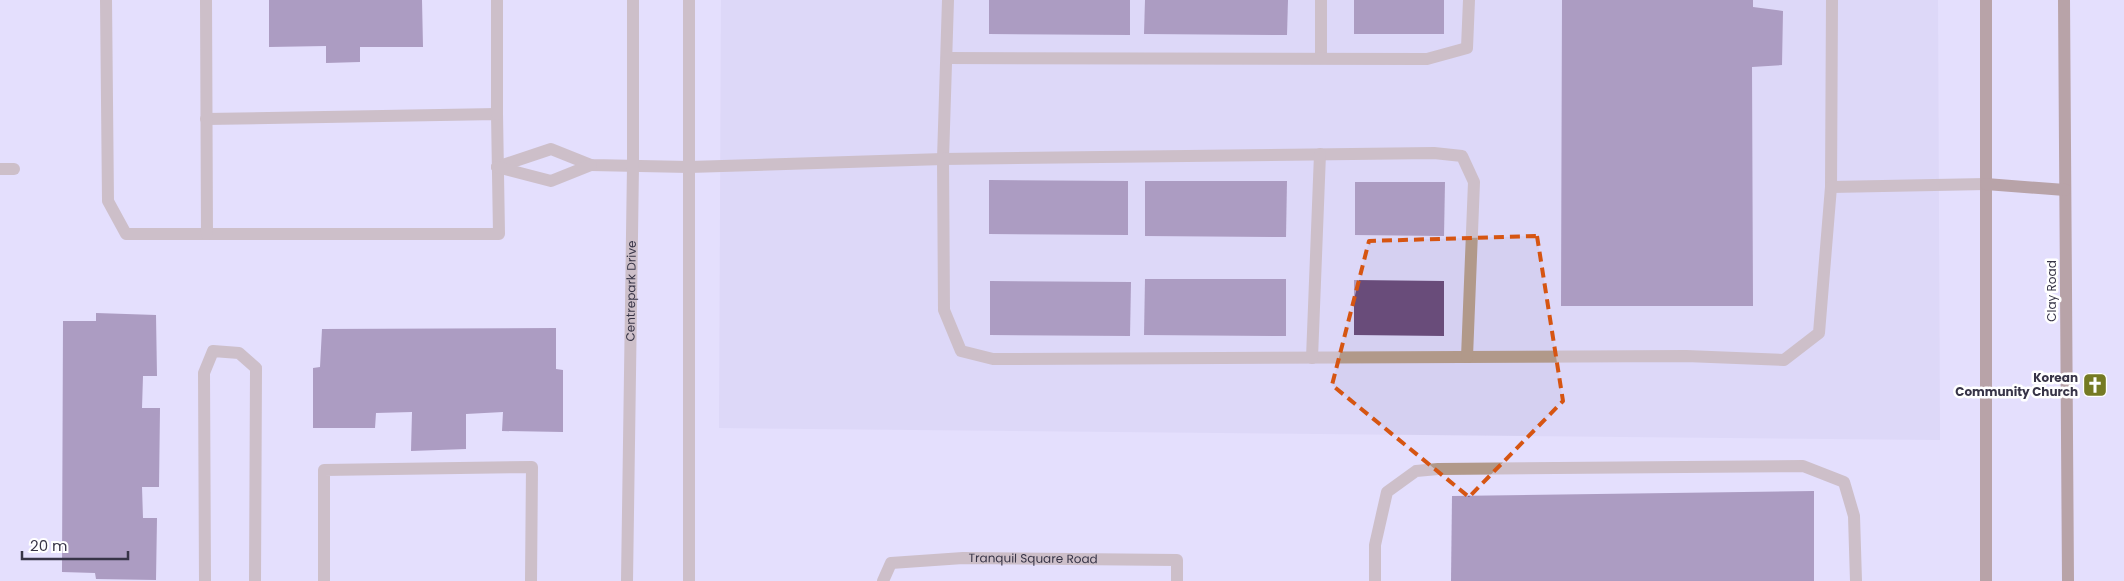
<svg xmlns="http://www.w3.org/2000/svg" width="2124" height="581" viewBox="0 0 2124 581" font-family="Poppins,sans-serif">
<rect width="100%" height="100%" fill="#e4dffd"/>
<path fill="#d5d0f1" d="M721,0H1938L1940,440L719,428Z"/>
<g fill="#694c7a">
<path d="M269,0H422L423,47H360V62L326,63V46L269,47Z"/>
<path d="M989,0H1130V35L989,34Z"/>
<path d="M1145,0H1288L1287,35L1144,34Z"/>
<rect x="1354" y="0" width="90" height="34"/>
<path d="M1562,0H1753V7L1783,11L1782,65L1752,67L1753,306H1561Z"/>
<path d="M989,180L1128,181V235L989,234Z"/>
<path d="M1145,181H1287L1286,237L1145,236Z"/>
<path d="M1355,182H1445L1444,236L1355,235Z"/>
<path d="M1145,279H1286V336L1144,335Z"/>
<path d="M1354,280L1444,281V336L1354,335Z"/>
<path d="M990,281L1131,282L1130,336L990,335Z"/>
<path d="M96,313L156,315L157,376H143L142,408H160L159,487H142L143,518H157L156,580L96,579L95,573L62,572L63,321H96Z"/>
<path d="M556,328V369L563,370V432L502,431L503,412L466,414V449L411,451L412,412L376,413L375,428H313V368L320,367L322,329Z"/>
<path d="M1814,491V581H1451L1452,496Z"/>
</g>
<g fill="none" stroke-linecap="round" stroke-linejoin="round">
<g stroke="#b1998a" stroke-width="12">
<path d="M106,0L108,201L126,234H499L497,114L206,119"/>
<path d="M206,0L207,234"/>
<path d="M497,0V114"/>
<path d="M948,0L943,159L944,310L961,351L993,359L1686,356L1784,360L1819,333L1831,187L1832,0"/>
<path d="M1321,0V58"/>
<path d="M947,58L1427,59L1467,48L1469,0"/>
<path d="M497,167L551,149L591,165L689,167L943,159L1434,153L1462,156L1474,182L1467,357"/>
<path d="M497,167L551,181L591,165"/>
<path d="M0,169H14"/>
<path d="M1831,187L1986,184"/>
<path d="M1312,358L1320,154"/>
<path d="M205,581L204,373L213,351L239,353L256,368L255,581"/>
<path d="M324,581V470L532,467L531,581"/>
<path id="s1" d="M627,581L633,166V0"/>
<path d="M689,581V0"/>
<path id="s2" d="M883,581L891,563L963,558L1177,560V581"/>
<path d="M1375,581V545L1387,492L1416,471L1438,469L1803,466L1844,482L1854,516L1856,581"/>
</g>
<g stroke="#845b40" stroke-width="12">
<path d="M1986,0V581"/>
<path d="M2064,0L2068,581"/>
<path d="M1986,184L2065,190"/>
</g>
</g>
<path d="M0 0H2124V581H0ZM1537,236L1563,401L1469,497L1332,385L1369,241Z" fill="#e4dffd" fill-opacity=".55" fill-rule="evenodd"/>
<path fill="none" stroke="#d65512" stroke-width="4" stroke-dasharray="10 6" stroke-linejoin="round" d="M1537,236L1563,401L1469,497L1332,385L1369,241Z"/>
<defs>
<symbol id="church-square" viewBox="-11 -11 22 22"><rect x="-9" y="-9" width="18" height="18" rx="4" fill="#757a24" stroke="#fff"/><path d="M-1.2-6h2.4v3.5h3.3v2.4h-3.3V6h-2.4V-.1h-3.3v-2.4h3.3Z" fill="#fff"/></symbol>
</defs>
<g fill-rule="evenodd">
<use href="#church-square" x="2081" y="371" width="28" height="28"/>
</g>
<g text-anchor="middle" stroke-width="5" stroke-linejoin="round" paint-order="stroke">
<g font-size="12" fill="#373447" stroke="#fff">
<text dy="4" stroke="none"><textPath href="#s1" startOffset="290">Centrepark Drive</textPath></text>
<text transform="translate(2052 291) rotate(-90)" y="4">Clay Road</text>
<text dy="4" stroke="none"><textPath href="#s2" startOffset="162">Tranquil Square Road</textPath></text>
</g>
<g font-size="12" font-weight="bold" fill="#373447" stroke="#fff" text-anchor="end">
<text x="2078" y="382">Korean<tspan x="2078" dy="14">Community Church</tspan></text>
</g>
</g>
<path d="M22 551v8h106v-8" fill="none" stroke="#373447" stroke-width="2.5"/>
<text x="30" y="551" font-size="15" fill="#373447" stroke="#ffffff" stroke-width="4" paint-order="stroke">20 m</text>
</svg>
